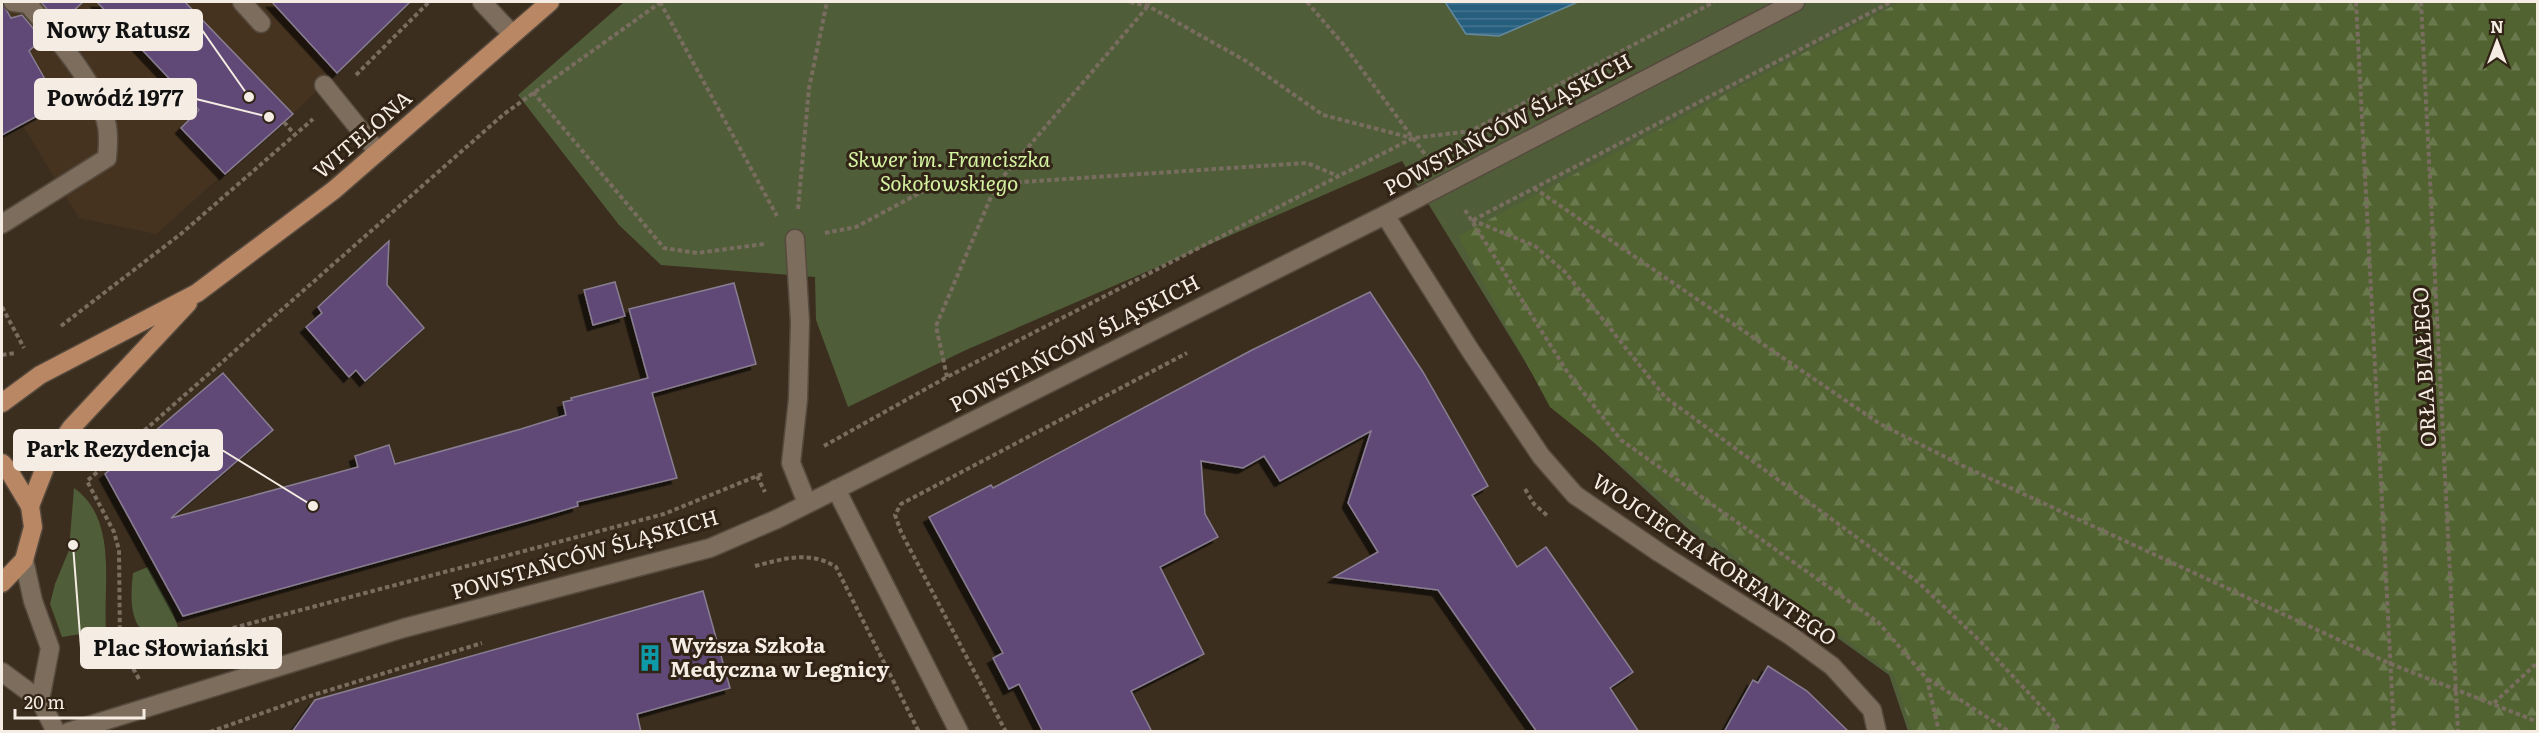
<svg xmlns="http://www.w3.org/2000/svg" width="2539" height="733" viewBox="0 0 2539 733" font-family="Literata,serif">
<defs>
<pattern id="forest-firs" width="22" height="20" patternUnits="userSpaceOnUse" patternTransform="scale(1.5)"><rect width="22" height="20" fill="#516330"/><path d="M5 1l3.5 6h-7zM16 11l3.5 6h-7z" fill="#6b7a4e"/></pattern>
<pattern id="water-rules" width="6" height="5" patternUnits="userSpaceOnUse" patternTransform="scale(1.5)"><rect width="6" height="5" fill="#265e7e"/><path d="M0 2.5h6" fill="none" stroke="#467590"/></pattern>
<filter id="shadow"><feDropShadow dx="-5.5" dy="5.5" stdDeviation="0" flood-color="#0009"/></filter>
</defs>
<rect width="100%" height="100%" fill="#3b2e1f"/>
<path fill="#45331f" d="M2,2H410L257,148L255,146L156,234L79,218L22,124L2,135Z"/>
<g fill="#505d39">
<path d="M624,2H2537V731H1908L1889,675L1697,537L1550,402L1402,161L966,350L848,407L816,320L815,277L661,265L619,225L518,95Z"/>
<path d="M74,488C118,519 103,584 106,630L62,637L50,604L55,584L69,550Z"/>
<path d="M148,567L171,608L181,635C171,636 158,639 148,634C128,625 131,591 133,573Z"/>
</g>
<path fill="url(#forest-firs)" d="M1900,2H2537V731H1912L1894,675L1742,562L1550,407L1458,236Z"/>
<path fill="url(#water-rules)" stroke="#64899c" stroke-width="1.5" d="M1445,2H1578L1499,36L1466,34Z"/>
<g fill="#614876" stroke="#887e91" stroke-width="1.5" filter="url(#shadow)">
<path d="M2,2L11,18L22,15L42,39L29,51L59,104L2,135Z"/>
<path d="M41,2H83L59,24Z"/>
<path d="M97,2H185L293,114L225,174L181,128L199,110Z"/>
<path d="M272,2H410L337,73Z"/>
<path d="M389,241L387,285L424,328L365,381L356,370L349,377L306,327L322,313L318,307Z"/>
<path d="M615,282L625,316L593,325L584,290Z"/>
<path d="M734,283L756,364L652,393L677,478L577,502L578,506L544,516L183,616L105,474L223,373L273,430L171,518L358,467L355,456L389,445L395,464L521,429L566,415L563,402L572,400L571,398L648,378L629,309Z"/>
<path d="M1370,292L1423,372L1488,486L1472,495L1517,567L1546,547L1633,672L1610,688L1639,732H1537L1438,590L1334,577L1378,552L1348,503L1371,431L1280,481L1264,456L1243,468L1201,461L1205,514L1218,537L1160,567L1204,654L1131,691L1152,732H1043L1019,684L1009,689L993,658L1003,653L929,517L991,485L993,488L1252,350Z"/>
<path d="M703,591L730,688L637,714L641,732H292L315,700Z"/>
<path d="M1768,666L1807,691L1849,732H1724L1753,680L1758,683Z"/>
</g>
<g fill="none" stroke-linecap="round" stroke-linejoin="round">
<defs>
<g id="lane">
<path d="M242,2L261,23"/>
<path d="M482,2L512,34"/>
<path d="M324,85L378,152"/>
<path d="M2,224L107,158C108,147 109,137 107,126C100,87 53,34 28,4L13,2"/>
<path d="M795,239L800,322L798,399L791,463L807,503"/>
</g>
<g id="street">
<path d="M1385,215L1470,350L1541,456L1575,495L1660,553L1791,636L1832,666L1872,710L1877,732"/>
<path d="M836,489L959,732"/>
<path d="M68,732L404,628L710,548L777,519L1385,215L1795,2"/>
</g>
<g id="secondary">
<path d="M24,560L33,601L50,648L40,700"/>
<path d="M2,672L40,700L56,732"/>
</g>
<g id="primary">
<path d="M2,403L40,375L197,293L334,190L550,2"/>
<path d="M2,463L9,471L30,506L33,527L24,560L2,583"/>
<path d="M30,506L46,465L71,428L188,303"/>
</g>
</defs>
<use href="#lane" stroke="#554a3d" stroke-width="21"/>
<use href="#street" stroke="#554a3d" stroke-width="21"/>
<use href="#secondary" stroke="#554a3d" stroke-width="21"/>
<use href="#primary" stroke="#554a3d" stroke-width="21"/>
<g stroke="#796d60" stroke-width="4" stroke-dasharray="4.5 3" stroke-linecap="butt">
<path d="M660,2L777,216"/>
<path d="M661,2L504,114L87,481L114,532L119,550L120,645L161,647L664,514L762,474"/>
<path d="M1130,2L1148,6L1246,61L1323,115L1412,138"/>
<path d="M1307,2L1343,44L1427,157"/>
<path d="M2356,2L2394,732"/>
<path d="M2421,2L2458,732"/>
<path d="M356,75L429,2"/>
<path d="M533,92L664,248L697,253L764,244"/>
<path d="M284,122L295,135"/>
<path d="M1534,188L1880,424L1963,466L2391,664L2538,722"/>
<path d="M798,209L809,88L827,2"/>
<path d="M1465,210L1568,373L1621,440L1878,622L1927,679L1939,732"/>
<path d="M1472,220L1535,246L1565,272L1665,397L1919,583L1979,640L2053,719L2060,732"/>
<path d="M1473,220L1891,2"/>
<path d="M825,233L856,227L929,188L1307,163L1338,176"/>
<path d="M2,307L24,348"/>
<path d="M61,326L182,233L313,119"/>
<path d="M2,355L15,353"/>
<path d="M947,377L936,326L996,185L1148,6L1149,2"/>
<path d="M824,446L947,377L1413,138L1471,131L1714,2"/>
<path d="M90,454L101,469"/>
<path d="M757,476L765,492"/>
<path d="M1525,489L1534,504L1549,517"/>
<path d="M755,566C783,559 810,550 836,567L919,732"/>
<path d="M80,642L88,640L120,645L139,679"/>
<path d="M1928,679L2010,732"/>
<path d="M2494,703L2538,662"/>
<path d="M210,732L307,697L482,643"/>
<path d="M1006,732L901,532L895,515L901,504L1187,353"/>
</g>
<use href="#lane" stroke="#7c6d5d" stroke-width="18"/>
<use href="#street" stroke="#7c6d5d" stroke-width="18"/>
<use href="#secondary" stroke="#7c6d5d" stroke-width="18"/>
<use href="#primary" stroke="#ba8765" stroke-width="18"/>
</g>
<defs>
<symbol id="building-bare" viewBox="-9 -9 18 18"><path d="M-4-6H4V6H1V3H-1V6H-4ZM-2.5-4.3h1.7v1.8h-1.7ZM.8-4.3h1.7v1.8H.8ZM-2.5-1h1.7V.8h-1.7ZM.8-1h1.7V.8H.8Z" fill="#0f9aa8" stroke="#312416" stroke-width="2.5" paint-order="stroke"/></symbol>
</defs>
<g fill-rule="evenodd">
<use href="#building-bare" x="631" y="639" width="38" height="38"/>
</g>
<g text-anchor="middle" stroke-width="6" stroke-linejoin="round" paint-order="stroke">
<g font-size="21" fill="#f5ede3" stroke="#312416">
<text transform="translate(1508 125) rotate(-28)" y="7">POWSTAŃCÓW ŚLĄSKICH</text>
<text transform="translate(363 135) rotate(-41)" y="7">WITELONA</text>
<text transform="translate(1075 344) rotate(-27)" y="7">POWSTAŃCÓW ŚLĄSKICH</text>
<text transform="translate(2425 367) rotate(-93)" y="7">ORŁA BIAŁEGO</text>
<text transform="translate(585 555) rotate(-16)" y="7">POWSTAŃCÓW ŚLĄSKICH</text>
<text transform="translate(1714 560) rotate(34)" y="7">WOJCIECHA KORFANTEGO</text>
</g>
<g font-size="21" font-style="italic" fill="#d3f1a0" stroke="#312416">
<text x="949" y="167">Skwer im. Franciszka<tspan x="949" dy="24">Sokołowskiego</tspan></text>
</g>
<g font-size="21" font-weight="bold" fill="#f5ede3" stroke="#312416" text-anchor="start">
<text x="670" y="653">Wyższa Szkoła<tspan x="670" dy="24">Medyczna w Legnicy</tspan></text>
</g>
</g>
<path fill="none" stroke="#f5ede3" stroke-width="2" d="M249 97L202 30M269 117L196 99M313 506L222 450M73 545L81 648"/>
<g fill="#f5ede3" stroke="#312416" stroke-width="2">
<circle cx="249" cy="97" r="6"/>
<circle cx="269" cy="117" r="6"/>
<circle cx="313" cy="506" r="6"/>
<circle cx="73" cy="545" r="6"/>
</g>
<g fill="#f5ede3" stroke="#f5ede3" stroke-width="2">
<rect x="34" y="10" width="168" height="40" rx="6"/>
<rect x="35" y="79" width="161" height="40" rx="6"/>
<rect x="14" y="430" width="208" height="40" rx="6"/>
<rect x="81" y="628" width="200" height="40" rx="6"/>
</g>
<g font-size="22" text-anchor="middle" font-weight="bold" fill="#111">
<text x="118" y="38">Nowy Ratusz</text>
<text x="115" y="106">Powódź 1977</text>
<text x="118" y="457">Park Rezydencja</text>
<text x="181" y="656">Plac Słowiański</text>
</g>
<rect width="2539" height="733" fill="none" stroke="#f5ede3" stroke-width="6"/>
<g transform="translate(2497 42)" stroke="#312416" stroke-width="4.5" paint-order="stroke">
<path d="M0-4.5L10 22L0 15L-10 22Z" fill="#f5ede3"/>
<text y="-9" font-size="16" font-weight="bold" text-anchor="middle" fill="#f5ede3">N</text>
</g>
<path d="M15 709v9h129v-9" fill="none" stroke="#f5ede3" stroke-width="3"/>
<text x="24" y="709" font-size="18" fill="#f5ede3" stroke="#312416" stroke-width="4.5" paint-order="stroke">20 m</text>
</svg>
